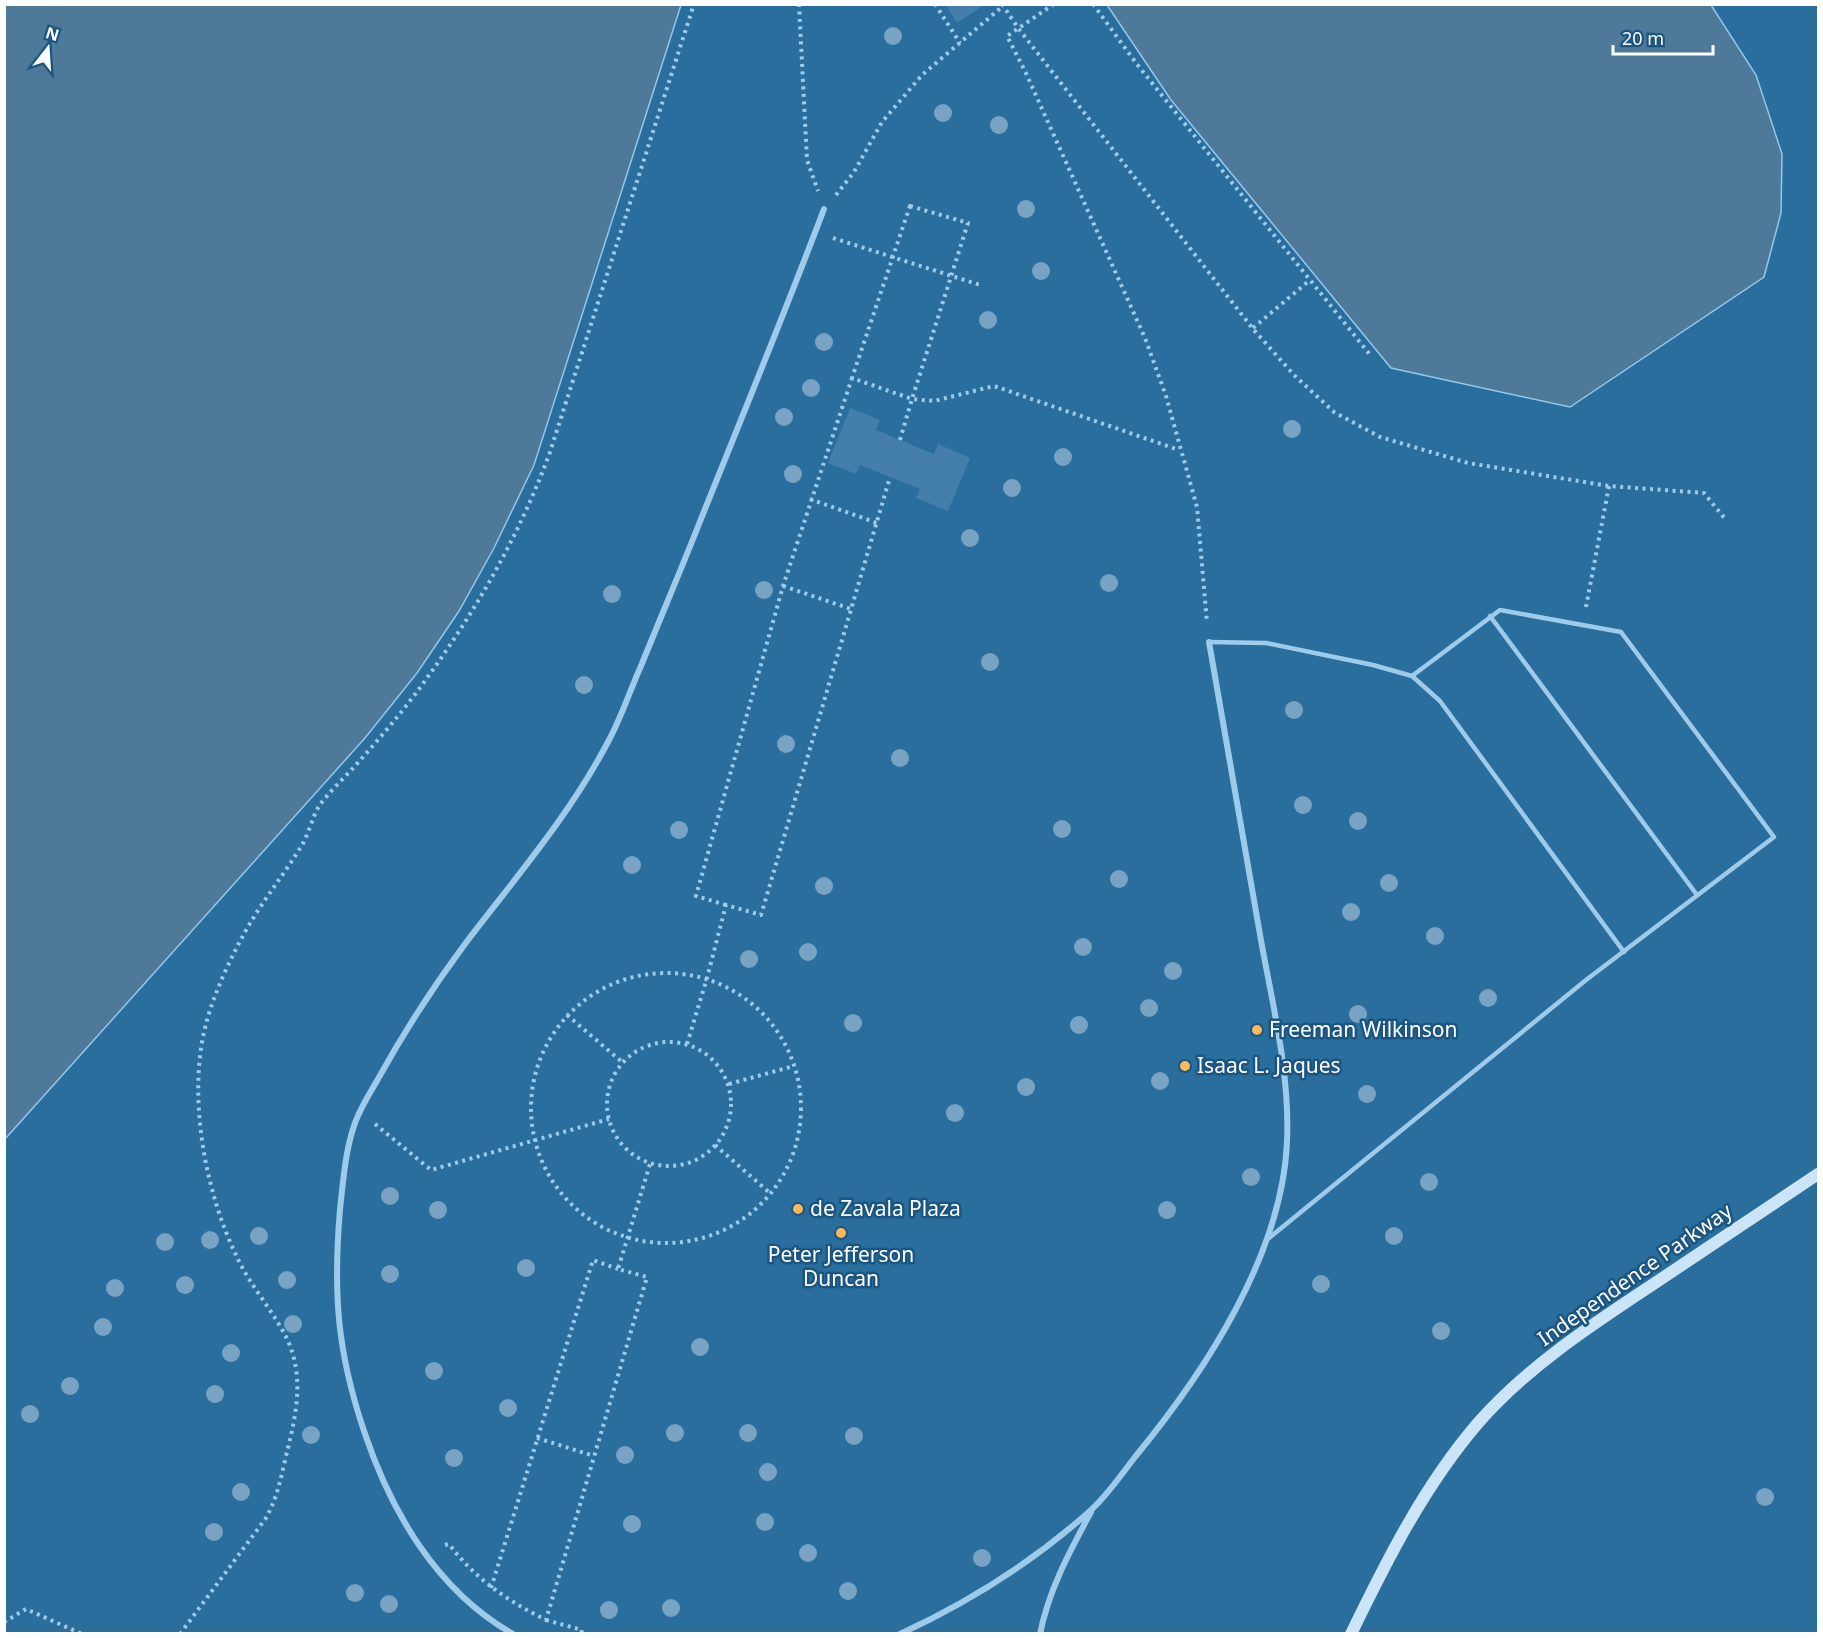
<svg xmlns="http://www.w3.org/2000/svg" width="1823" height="1638" viewBox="0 0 1823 1638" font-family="'Noto Sans',sans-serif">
<rect width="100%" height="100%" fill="#1b5581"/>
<path fill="#2a6e9e" d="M681,5H1107L1171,100L1391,368L1756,75L1711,5H1818V1633L5,1634V1139L365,738L417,673L459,611L494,548L534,465Z"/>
<g fill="#4e7999" stroke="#92c8ec" stroke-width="1.5">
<path d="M5,4L681,5L534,465L494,548L459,611L417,673L365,738L5,1139Z"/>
<path d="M1107,5H1711L1756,75L1782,154L1781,213L1764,277L1570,407L1391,368L1171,100Z"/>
</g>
<g fill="#447fab">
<path d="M945,4H985L957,23Z"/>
<path d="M850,408L880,420L876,430L934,454L938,444L970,458L948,511L916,498L920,489L860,465L856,474L828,463Z"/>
</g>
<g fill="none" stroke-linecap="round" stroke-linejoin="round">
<g stroke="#9fcbea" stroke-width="4" stroke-dasharray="3 4.5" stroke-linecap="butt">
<path d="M799,4L807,160L818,191"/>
<path d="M935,4L960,43"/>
<path d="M1002,4L1018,28L1253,329L1294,375L1334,412L1380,437L1468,463L1609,486L1704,493L1726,520"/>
<path d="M1054,4L1007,36L1025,71L1145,338L1166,396L1197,507L1207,623"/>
<path d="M1093,4L1136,63L1371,356"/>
<path d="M836,195L854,172L882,122L922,75L1003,6"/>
<path d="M910,206L968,223L912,399L852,378Z"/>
<path d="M833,238L980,285"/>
<path d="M1253,328L1310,280"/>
<path d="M900,440L912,399L934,401L994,386L1179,450"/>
<path d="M810,499L877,523"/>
<path d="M783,586L851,609"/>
<path d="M1586,607L1609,486"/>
<path d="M726,905L696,896L783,586L852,378"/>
<circle cx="666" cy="1108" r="135"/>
<path d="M567,1015L622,1062"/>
<circle cx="669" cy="1104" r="62"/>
<path d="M687,1044L707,978L726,905L761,915L890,477"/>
<path d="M729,1084L794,1066"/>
<path d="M375,1124L431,1170L609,1119"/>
<path d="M715,1145L771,1194"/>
<path d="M537,1438L594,1456"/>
<path d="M445,1545L449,1544C475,1579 508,1601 546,1620L647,1277L618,1269L650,1164"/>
<path d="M491,1588L593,1260L618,1269"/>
<path d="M546,1620L582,1630L581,1634"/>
<path d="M4,1622L26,1609L82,1634"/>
<path d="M180,1634L266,1518C277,1498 281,1478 286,1456C296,1416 305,1377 287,1339C273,1310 250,1286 237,1257C205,1192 187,1095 206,1024C214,992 235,948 252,920C268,894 287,870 302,845C309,833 312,818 319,806C329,792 343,779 355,766C380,738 405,709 427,678C477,609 521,532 550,452L694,4"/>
</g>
<g stroke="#9fcbea" stroke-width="4.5">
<path d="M1490,616L1697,895"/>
<path d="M1209,642L1266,643L1373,665L1412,676L1500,610L1621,632L1774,837L1586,980L1269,1238"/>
<path d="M1412,676L1440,701L1624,952"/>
</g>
<g stroke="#9fcbea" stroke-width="6">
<path d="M513,1634C437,1591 391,1512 364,1431C337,1351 333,1293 340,1209C343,1183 345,1154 353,1129C358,1111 369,1095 378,1079C404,1032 433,987 465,944C516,877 570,815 609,740C622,716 630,690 641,666C660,619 680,572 699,524C741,419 784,315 824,209"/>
<path d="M900,1634C969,1602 1034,1561 1090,1511C1107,1496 1121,1475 1135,1457C1205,1372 1282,1255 1287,1142C1290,1077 1274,1010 1262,946C1244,845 1227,743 1209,642"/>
<path d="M1040,1634C1049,1589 1070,1551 1091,1512"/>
</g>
<path stroke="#cbe4f7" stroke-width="12" d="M1351,1634C1387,1560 1424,1486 1478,1423C1527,1367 1590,1326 1652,1285C1707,1248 1763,1211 1818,1174"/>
</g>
<g fill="#78a3c2">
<circle cx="893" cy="36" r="9"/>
<circle cx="943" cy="113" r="9"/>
<circle cx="999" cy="125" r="9"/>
<circle cx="1026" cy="209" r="9"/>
<circle cx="1041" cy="271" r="9"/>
<circle cx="988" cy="320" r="9"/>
<circle cx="824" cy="342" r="9"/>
<circle cx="811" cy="388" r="9"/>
<circle cx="784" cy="417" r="9"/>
<circle cx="1292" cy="429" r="9"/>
<circle cx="1063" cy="457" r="9"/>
<circle cx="793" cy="474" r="9"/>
<circle cx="1012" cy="488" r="9"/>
<circle cx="970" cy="538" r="9"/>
<circle cx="1109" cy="583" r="9"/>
<circle cx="764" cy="590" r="9"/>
<circle cx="612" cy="594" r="9"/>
<circle cx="990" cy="662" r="9"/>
<circle cx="584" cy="685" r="9"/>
<circle cx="1294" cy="710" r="9"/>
<circle cx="786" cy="744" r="9"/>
<circle cx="900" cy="758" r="9"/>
<circle cx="1303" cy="805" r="9"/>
<circle cx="1358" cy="821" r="9"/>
<circle cx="1062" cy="829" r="9"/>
<circle cx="679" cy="830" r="9"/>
<circle cx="632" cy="865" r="9"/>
<circle cx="1119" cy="879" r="9"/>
<circle cx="1389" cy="883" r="9"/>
<circle cx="824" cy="886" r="9"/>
<circle cx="1351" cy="912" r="9"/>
<circle cx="1435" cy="936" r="9"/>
<circle cx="1083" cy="947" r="9"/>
<circle cx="808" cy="952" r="9"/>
<circle cx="749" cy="959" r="9"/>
<circle cx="1173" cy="971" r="9"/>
<circle cx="1488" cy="998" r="9"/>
<circle cx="1149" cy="1008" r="9"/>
<circle cx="1358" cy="1014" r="9"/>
<circle cx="853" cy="1023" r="9"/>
<circle cx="1079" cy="1025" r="9"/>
<circle cx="1160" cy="1081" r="9"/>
<circle cx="1026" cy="1087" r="9"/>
<circle cx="1367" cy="1094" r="9"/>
<circle cx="955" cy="1113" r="9"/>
<circle cx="1251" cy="1177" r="9"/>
<circle cx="1429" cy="1182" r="9"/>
<circle cx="390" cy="1196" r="9"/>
<circle cx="438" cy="1210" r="9"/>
<circle cx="1167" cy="1210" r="9"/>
<circle cx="259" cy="1236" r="9"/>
<circle cx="1394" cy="1236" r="9"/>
<circle cx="210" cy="1240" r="9"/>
<circle cx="165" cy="1242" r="9"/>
<circle cx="526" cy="1268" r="9"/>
<circle cx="390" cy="1274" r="9"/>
<circle cx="287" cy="1280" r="9"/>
<circle cx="1321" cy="1284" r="9"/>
<circle cx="185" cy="1285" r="9"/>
<circle cx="115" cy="1288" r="9"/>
<circle cx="293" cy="1324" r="9"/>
<circle cx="103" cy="1327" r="9"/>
<circle cx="1441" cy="1331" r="9"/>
<circle cx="700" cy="1347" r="9"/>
<circle cx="231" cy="1353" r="9"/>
<circle cx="434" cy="1371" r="9"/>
<circle cx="70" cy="1386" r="9"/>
<circle cx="215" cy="1394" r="9"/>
<circle cx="508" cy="1408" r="9"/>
<circle cx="30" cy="1414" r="9"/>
<circle cx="675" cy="1433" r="9"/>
<circle cx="748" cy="1433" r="9"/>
<circle cx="311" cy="1435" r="9"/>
<circle cx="854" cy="1436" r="9"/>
<circle cx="625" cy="1455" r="9"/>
<circle cx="454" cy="1458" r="9"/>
<circle cx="768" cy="1472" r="9"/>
<circle cx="241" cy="1492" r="9"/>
<circle cx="1765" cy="1497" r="9"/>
<circle cx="765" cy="1522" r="9"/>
<circle cx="632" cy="1524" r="9"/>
<circle cx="214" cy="1532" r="9"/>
<circle cx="808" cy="1553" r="9"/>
<circle cx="982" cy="1558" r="9"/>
<circle cx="848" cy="1591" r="9"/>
<circle cx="355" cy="1593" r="9"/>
<circle cx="389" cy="1604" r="9"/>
<circle cx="671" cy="1608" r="9"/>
<circle cx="609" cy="1610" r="9"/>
</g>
<g fill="#fbb85c" stroke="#1b5581" stroke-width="2">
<circle cx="1257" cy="1030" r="6"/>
<circle cx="1185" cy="1066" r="6"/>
<circle cx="798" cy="1209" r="6"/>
<circle cx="841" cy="1233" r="6"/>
</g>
<g text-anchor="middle" stroke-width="5" stroke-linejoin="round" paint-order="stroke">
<g font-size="21" fill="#fff" stroke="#1b5581" text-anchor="start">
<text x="1269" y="1037">Freeman Wilkinson</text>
<text x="1197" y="1073">Isaac L. Jaques</text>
<text x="810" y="1216">de Zavala Plaza</text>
<text x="841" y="1262" text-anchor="middle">Peter Jefferson<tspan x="841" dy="24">Duncan</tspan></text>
</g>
<g font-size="21" fill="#fff" stroke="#1b5581">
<text transform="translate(1635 1275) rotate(-35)" y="7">Independence Parkway</text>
</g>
</g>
<rect width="1823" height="1638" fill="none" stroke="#ffffff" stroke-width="12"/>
<g transform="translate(48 48) rotate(17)" stroke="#1b5581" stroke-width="4.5" paint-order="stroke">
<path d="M0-4.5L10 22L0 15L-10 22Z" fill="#ffffff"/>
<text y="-9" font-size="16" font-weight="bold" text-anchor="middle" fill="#ffffff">N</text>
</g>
<path d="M1613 45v9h100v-9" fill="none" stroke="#ffffff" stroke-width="3"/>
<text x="1622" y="45" font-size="18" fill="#ffffff" stroke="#1b5581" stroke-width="4.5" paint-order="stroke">20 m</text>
</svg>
